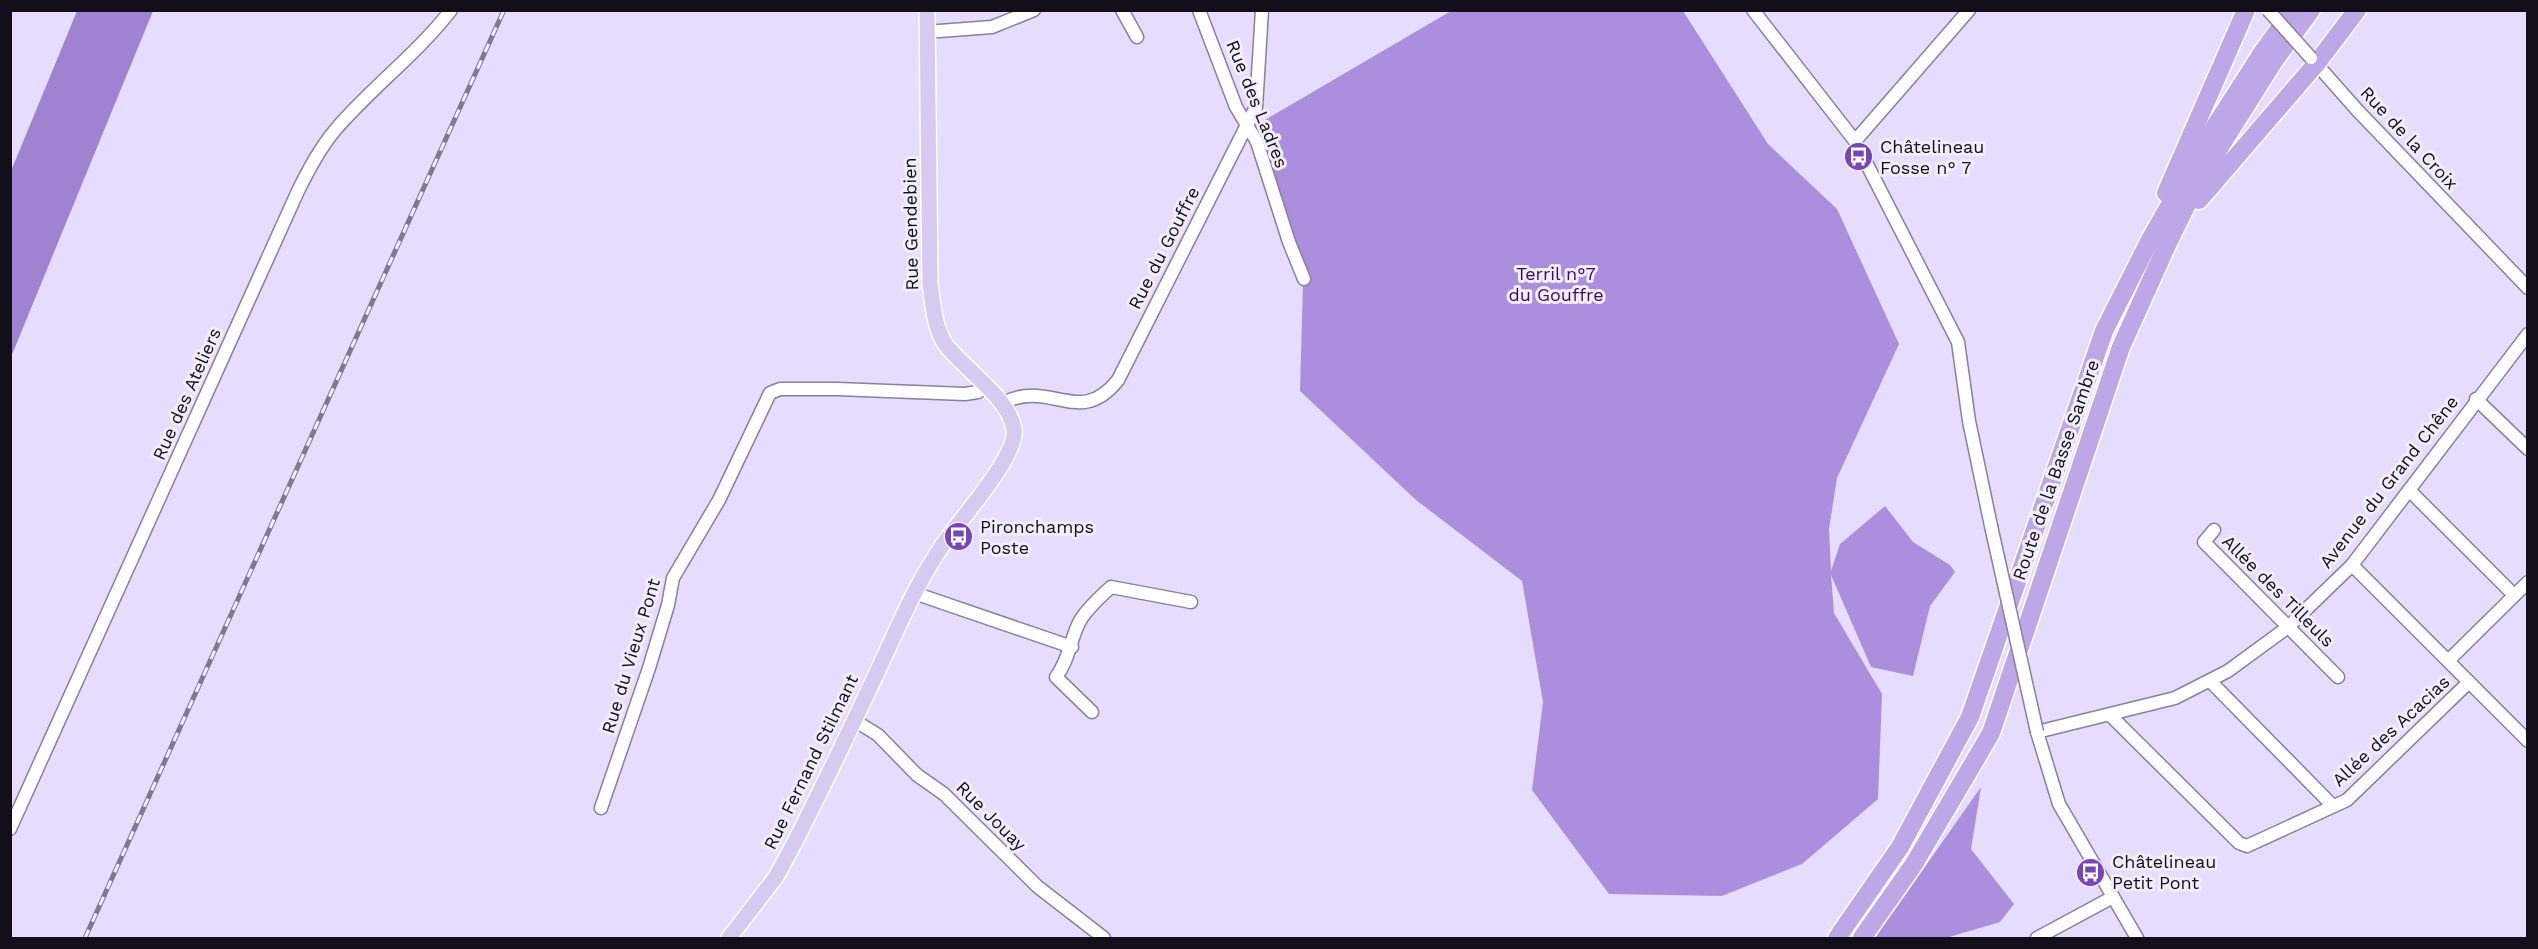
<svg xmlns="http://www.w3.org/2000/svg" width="2538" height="949" viewBox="0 0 2538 949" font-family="'Work Sans',sans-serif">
<rect width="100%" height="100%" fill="#e6dcfe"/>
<g fill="#ab8fde">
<path d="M1451,11H1683L1768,144L1837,209L1899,344L1837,478L1829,529L1831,571L1840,544L1885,506L1913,542L1950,565L1955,572L1930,606L1913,676L1871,667L1831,575L1834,613L1882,694L1878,799L1802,864L1722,896L1609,894L1532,790L1543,702L1522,581L1416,500L1300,391L1303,283L1253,127Z"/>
<path d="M1981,787L1971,849L2014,904L2000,922L1946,938H1875Z"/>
</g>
<path fill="#9f83d1" d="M77,11H153L11,357V171Z"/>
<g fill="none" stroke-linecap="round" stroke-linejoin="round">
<defs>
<g id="minor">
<path d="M1122,10L1137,37"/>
<path d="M1199,10L1236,107L1257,142L1289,242L1304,279"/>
<path d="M1753,10L1855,141L1958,342L1969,421L1991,526"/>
<path d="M926,32L992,27L1034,10"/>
<path d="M2312,59L2358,111L2528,288"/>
<path d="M1855,141L1969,10"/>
<path d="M2476,399L2528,449"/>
<path d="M1003,403C1051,378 1079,429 1118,380L1256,107L1262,10"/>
<path d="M2409,490L2514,595"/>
<path d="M2214,530L2204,542L2338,677"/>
<path d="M2352,565L2528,741"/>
<path d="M914,593L1072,647"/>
<path d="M2448,661L2528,582"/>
<path d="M2210,681L2333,806"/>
<path d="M1092,712L1056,677C1070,659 1071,635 1081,619C1089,607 1101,596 1111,587L1191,602"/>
<path d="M2111,716L2239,843L2247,846L2347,800L2469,682"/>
<path d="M854,720L878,735L917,775L944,794L1038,887L1104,938"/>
<path d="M601,808L649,668L668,605L673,578L719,500L770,393L780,389H837L965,394L978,392L985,387"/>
<path d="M10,829L298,191C309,169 320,148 336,129C372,87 417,54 451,10"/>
<path d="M2037,938L2113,897"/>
<path d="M2137,938L2059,804L2037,732L2175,698L2228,671L2288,627L2352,565L2528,334"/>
</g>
<path id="major" d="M729,938L776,877L798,836C826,780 853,724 879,668C899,625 917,582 944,543C960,520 1019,454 1014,429C1009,398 965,370 946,345C934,328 933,304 930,284L927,10"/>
<g id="highway">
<path d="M2166,193L2246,10"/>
<path d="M2199,200L2316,64L2357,10"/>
<path d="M1837,938L1900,847L1970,717L2104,331L2151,238L2212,131L2262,53L2293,10"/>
<path d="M1862,938L1914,864L1991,733L2121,347L2167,245L2189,200L2223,142L2274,61L2311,10"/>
</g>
</defs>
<use href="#minor" stroke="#897f9e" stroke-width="15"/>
<use href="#major" stroke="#fff" stroke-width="18"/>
<use href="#highway" stroke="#fff" stroke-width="21"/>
<use href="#minor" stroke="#fff" stroke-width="12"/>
<use href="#major" stroke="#d7caf0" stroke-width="15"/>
<use href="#highway" stroke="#bda7e6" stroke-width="18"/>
<defs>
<path id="rail" d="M85,938L504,10"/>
</defs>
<use href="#rail" stroke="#807890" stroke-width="5"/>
<use href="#rail" stroke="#f1edfb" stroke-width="3" stroke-dasharray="9" stroke-linecap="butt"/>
<defs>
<g id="minor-bridge">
<path d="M2268,10L2311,58"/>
<path d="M1991,526L2037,732"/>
</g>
</defs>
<use href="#minor-bridge" stroke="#897f9e" stroke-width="15" stroke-linecap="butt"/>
<use href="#minor-bridge" stroke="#fff" stroke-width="12"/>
</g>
<defs>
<symbol id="bus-disc" viewBox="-11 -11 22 22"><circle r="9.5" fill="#74b" stroke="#f1edfb"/><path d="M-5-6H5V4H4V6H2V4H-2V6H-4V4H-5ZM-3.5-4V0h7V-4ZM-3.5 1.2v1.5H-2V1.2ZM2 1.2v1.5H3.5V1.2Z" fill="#fff"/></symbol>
</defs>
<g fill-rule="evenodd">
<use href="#bus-disc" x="1842" y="140" width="33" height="33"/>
<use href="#bus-disc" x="942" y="520" width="33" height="33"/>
<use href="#bus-disc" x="2074" y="856" width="33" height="33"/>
</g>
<g text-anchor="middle" stroke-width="6" stroke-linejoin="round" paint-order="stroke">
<g font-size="18" fill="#120e1a" stroke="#f1edfb">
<text transform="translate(1257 104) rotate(68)" y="6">Rue des Ladres</text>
<text transform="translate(2409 138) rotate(47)" y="6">Rue de la Croix</text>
<text transform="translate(911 224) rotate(-91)" y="6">Rue Gendebien</text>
<text transform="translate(1164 248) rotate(-63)" y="6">Rue du Gouffre</text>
<text transform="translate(187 394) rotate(-66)" y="6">Rue des Ateliers</text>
<text transform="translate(2056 470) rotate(-71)" y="6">Route de la Basse Sambre</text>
<text transform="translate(2389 482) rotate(-52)" y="6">Avenue du Grand Chêne</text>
<text transform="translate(2278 591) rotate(45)" y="6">Allée des Tilleuls</text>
<text transform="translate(631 656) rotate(-73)" y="6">Rue du Vieux Pont</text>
<text transform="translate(2391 731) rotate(-43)" y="6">Allée des Acacias</text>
<text transform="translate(811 762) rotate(-64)" y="6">Rue Fernand Stilmant</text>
<text transform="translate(991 816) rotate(45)" y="6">Rue Jouay</text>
</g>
<g font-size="18" fill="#120e1a" stroke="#f1edfb" text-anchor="start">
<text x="1880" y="153">Châtelineau<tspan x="1880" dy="21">Fosse n° 7</tspan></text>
<text x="980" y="533">Pironchamps<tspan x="980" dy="21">Poste</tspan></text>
<text x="2112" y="868">Châtelineau<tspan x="2112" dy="21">Petit Pont</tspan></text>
</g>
<g font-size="18" fill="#390767" stroke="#f1edfb">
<text x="1556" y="280">Terril n°7<tspan x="1556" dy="21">du Gouffre</tspan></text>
</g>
</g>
<rect width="2538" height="949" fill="none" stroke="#120e1a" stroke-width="24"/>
</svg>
